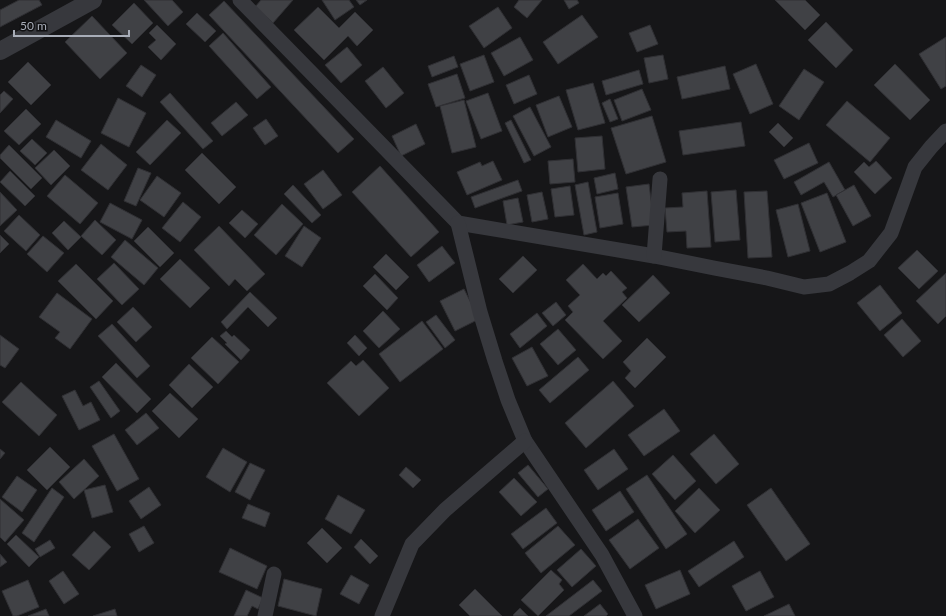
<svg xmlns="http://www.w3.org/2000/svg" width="946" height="616" viewBox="0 0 946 616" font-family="Lato,sans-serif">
<rect width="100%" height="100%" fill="#161618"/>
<g fill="#404145" stroke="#303034">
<path d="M19,0H39L42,5L0,27V10Z"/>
<path d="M144,0H172L183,12L168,26Z"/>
<path d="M261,0H293L273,23L255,7Z"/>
<path d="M322,0H349L354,7L335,20Z"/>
<path d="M356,0H367L360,5Z"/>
<path d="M519,0H542L527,18L514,7Z"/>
<path d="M564,0H577L579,3L569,9Z"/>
<path d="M775,0H805L820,15L805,30Z"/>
<path d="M224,1L354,139L338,153L209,15Z"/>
<path d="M134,3L153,23L132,44L112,25Z"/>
<path d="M318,7L339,28L355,12L373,30L357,46L348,36L324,60L294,30Z"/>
<path d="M498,7L512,28L484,48L469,26Z"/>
<path d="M197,13L216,31L205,42L186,24Z"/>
<path d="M582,15L598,37L558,64L543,42Z"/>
<path d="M92,16L127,53L100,79L65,42Z"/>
<path d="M826,22L853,50L836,68L808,40Z"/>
<path d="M157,25L176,44L161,60L148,47L156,40L149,33Z"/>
<path d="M650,25L658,44L637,52L629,33Z"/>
<path d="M223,33L271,87L257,99L209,46Z"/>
<path d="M520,37L533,60L504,76L491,53Z"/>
<path d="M946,37V86L941,89L919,54Z"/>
<path d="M347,47L362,65L341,83L325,65Z"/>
<path d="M484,55L494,82L470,91L460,64Z"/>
<path d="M663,55L668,79L649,83L644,58Z"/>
<path d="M454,56L458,67L432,77L428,66Z"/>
<path d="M28,62L51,85L31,105L8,82Z"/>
<path d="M756,64L773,104L750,114L733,74Z"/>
<path d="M895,64L930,100L910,120L874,85Z"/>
<path d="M141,65L156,75L142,97L126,86Z"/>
<path d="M725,66L730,89L682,99L677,77Z"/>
<path d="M383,67L404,93L386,108L365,81Z"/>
<path d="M804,69L824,82L799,120L779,106Z"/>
<path d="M639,70L643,84L606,95L602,81Z"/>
<path d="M457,74L465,98L436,107L428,84Z"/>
<path d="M529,75L537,94L514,104L506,85Z"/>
<path d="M593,83L605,123L578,130L566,90Z"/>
<path d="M642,89L651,110L622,121L614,100Z"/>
<path d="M4,91L13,99L0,113V95Z"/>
<path d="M170,93L213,141L203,149L160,102Z"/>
<path d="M488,93L502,131L481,139L466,101Z"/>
<path d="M559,96L572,127L548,137L536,105Z"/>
<path d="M118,98L146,113L129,147L101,133Z"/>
<path d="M610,99L618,119L610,122L602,103Z"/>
<path d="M464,100L476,147L452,153L440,106Z"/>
<path d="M847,101L890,138L870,162L826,125Z"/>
<path d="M236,102L248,115L222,136L211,123Z"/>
<path d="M530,107L551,147L534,156L513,116Z"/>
<path d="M26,109L41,124L19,145L4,131Z"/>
<path d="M652,116L666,162L626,174L611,128Z"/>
<path d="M266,119L278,136L265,145L253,128Z"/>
<path d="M56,120L91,141L81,158L46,137Z"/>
<path d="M167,120L181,133L150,165L136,152Z"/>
<path d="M511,120L531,160L524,163L505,123Z"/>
<path d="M741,122L745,146L683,155L679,131Z"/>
<path d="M778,123L793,138L784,147L769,132Z"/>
<path d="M416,124L425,144L401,156L392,136Z"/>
<path d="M602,136L605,169L578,172L575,138Z"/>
<path d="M32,139L47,153L35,165L20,151Z"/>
<path d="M809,143L818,163L784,179L774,160Z"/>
<path d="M101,144L127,165L108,190L81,170Z"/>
<path d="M9,145L42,178L31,189L0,158V155Z"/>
<path d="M54,150L70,166L51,185L35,168Z"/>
<path d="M202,153L236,187L219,204L185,170Z"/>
<path d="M573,159L575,182L550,184L548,161Z"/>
<path d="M493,161L502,180L467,195L457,172L480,162L482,166Z"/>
<path d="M876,161L892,178L875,194L854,172L864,162L869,167Z"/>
<path d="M829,162L845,190L833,197L824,182L801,195L794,182Z"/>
<path d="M380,166L439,232L411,257L352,192Z"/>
<path d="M138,168L151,173L136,206L124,201Z"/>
<path d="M323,170L342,195L323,209L304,184Z"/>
<path d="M10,171L35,196L25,206L0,182Z"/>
<path d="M615,173L618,189L597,194L594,178Z"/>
<path d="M65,175L98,203L80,224L47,196Z"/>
<path d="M157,176L181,193L164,217L140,200Z"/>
<path d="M518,180L522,191L475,208L471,197Z"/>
<path d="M588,182L597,232L584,235L575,185Z"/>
<path d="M649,184L654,225L632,227L626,187Z"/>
<path d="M293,185L321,215L312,223L284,194Z"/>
<path d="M854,185L871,216L853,226L836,195Z"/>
<path d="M570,186L574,215L555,217L551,189Z"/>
<path d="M736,190L740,240L715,242L711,192Z"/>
<path d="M707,191L711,247L687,248L686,231L667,232L665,208L683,207L682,193Z"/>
<path d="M767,191L772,257L748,258L744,192Z"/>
<path d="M0,192L17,210L0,226Z"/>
<path d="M542,192L548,219L532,222L527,195Z"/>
<path d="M618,193L623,224L600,228L595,197Z"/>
<path d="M827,193L846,242L820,252L801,203Z"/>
<path d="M518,198L523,222L507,225L503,201Z"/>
<path d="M183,202L201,217L180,242L162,228Z"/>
<path d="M110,203L142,220L132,239L100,222Z"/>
<path d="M282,204L303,224L276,255L254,235Z"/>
<path d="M798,204L810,251L788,257L776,210Z"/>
<path d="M242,210L258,224L245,238L229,223Z"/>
<path d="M19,215L40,235L26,251L4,231Z"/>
<path d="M95,220L116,240L102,255L81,236Z"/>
<path d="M64,221L81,237L68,250L52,233Z"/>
<path d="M219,226L265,274L247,291L235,279L229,286L194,250Z"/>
<path d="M304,226L321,238L302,267L285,256Z"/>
<path d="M148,227L174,253L160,267L134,241Z"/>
<path d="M0,235L9,244L0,253Z"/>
<path d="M43,236L64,253L47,272L27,254Z"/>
<path d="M125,240L158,268L144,285L111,257Z"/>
<path d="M442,246L455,263L429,282L417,265Z"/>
<path d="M917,250L938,271L919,289L898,268Z"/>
<path d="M386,254L409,277L396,290L373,267Z"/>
<path d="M523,256L537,270L513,293L499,279Z"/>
<path d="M180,259L210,288L190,308L160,279Z"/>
<path d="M114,263L139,289L122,305L97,279Z"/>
<path d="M76,264L113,301L96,319L58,281Z"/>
<path d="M583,264L597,279L603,273L606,276L611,271L627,288L622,292L627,298L603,321L622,341L603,359L565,320L573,312L568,306L580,295L566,280Z"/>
<path d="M946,273V316L938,324L916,301Z"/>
<path d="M375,274L398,298L387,310L363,286Z"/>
<path d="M653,275L670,293L639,322L622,305Z"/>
<path d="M880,285L902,313L880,331L857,303Z"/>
<path d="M464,289L479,319L455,331L440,301Z"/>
<path d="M250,292L277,318L268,327L248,307L227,329L221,322Z"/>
<path d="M57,293L92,319L70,349L55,338L60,332L39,317Z"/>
<path d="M556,302L566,315L553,326L542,313Z"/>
<path d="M133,307L152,327L136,342L117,322Z"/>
<path d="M383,311L400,329L379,348L363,331Z"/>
<path d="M537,313L547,326L520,348L510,334Z"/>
<path d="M436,315L455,340L445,348L426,322Z"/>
<path d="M902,319L921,341L903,357L884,335Z"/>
<path d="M422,321L443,349L400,382L379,354Z"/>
<path d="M112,324L150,366L137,378L98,336Z"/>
<path d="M558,329L576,350L558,365L540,344Z"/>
<path d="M226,331L232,337L234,335L250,350L241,360L225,344L227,343L220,336Z"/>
<path d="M0,335L19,349L5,368L0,365Z"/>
<path d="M355,335L367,348L359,356L347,343Z"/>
<path d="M212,337L239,362L218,384L191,358Z"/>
<path d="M647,338L666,357L635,388L625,378L631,371L623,362Z"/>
<path d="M532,347L548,376L527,386L512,358Z"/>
<path d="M578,357L589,370L550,403L539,390Z"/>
<path d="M363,360L389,388L359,416L327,383L351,361L356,366Z"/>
<path d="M116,363L151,399L137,413L102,377Z"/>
<path d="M189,364L213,387L192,408L169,385Z"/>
<path d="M99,381L120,411L111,418L90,387Z"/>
<path d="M613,381L634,406L586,448L565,423Z"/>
<path d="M21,382L57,415L39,436L2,402Z"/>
<path d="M75,390L83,406L91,402L100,420L79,430L62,396Z"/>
<path d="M170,393L198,419L179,438L152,411Z"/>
<path d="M664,409L680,431L644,456L628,435Z"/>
<path d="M146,413L159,428L137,445L125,430Z"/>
<path d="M114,434L139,479L117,491L92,446Z"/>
<path d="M714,434L739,464L716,484L690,454Z"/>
<path d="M50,447L70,467L47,490L27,470Z"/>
<path d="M223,448L247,462L230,492L206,477Z"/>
<path d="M0,449L5,453L0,459Z"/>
<path d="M614,449L628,469L598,490L584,470Z"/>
<path d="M673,455L696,481L675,500L652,474Z"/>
<path d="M84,459L99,476L74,499L59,482Z"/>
<path d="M250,463L265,470L250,500L235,492Z"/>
<path d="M528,465L548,489L538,497L518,473Z"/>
<path d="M406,467L421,480L413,488L399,475Z"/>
<path d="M647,475L687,534L666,549L626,489Z"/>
<path d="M17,476L37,490L22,512L2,497Z"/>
<path d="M514,478L537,502L521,516L499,492Z"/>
<path d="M105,485L113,512L92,518L84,490Z"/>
<path d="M149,487L161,505L141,519L129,501Z"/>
<path d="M52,488L64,497L34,542L22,533Z"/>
<path d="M699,488L720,510L695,533L675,511Z"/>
<path d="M771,488L810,544L786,561L747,505Z"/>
<path d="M620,491L634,512L606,531L592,510Z"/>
<path d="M338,495L365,510L351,534L325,519Z"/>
<path d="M0,499L24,520L5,542L0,537Z"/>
<path d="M248,504L270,513L265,527L242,518Z"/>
<path d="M546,508L557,523L523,549L511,534Z"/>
<path d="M638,519L659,548L630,569L609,540Z"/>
<path d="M144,526L154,543L139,552L129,534Z"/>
<path d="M558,526L575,545L541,573L525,553Z"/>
<path d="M322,528L342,548L327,563L307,543Z"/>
<path d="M94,531L111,547L89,570L72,555Z"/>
<path d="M16,535L39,557L29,567L7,544Z"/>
<path d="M361,539L378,556L370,564L354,547Z"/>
<path d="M50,540L55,548L40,557L35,549Z"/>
<path d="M734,541L744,557L699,587L688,571Z"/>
<path d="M230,548L267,566L257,589L219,572Z"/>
<path d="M581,549L596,566L572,587L557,570Z"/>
<path d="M0,554L7,562L0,567Z"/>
<path d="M551,570L562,580L559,584L564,590L538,616L521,600Z"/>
<path d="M680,570L690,594L656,609L645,585Z"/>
<path d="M63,571L79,594L64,604L49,581Z"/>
<path d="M760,571L774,597L746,611L732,586Z"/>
<path d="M351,575L369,585L359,604L340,594Z"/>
<path d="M284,579L322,589L316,616L278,606Z"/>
<path d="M28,580L39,607L17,616H13L2,591Z"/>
<path d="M593,580L602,591L569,616H546Z"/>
<path d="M475,589L502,616H470L459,605Z"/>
<path d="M246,590L263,598L258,609L252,606L247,616H234Z"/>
<path d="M600,604L608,614L606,616H584Z"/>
<path d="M789,604L795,616H764Z"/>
<path d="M520,608L528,616H514L513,615Z"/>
<path d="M46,609L49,616H28Z"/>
<path d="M115,609L117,616H93Z"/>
</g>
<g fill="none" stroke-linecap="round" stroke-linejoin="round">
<g stroke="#37383d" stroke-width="15">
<path d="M240,0L458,223L654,256L714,268L767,278L804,287L829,284L850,273L869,261L891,233L915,167L931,147L946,131"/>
<path d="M458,223L480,312L495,361L508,400L525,441L602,555L635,616"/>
<path d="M654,256L660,179"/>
<path d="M265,616L274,574"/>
<path d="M382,616L412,544L445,510L525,441"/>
</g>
<path stroke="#37383d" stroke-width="18" d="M0,51L93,0"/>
</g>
<path d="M14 30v6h115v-6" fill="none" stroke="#a8adb8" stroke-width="2"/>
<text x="20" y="30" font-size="12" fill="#a8adb8" stroke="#111113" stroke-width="3" paint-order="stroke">50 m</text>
</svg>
